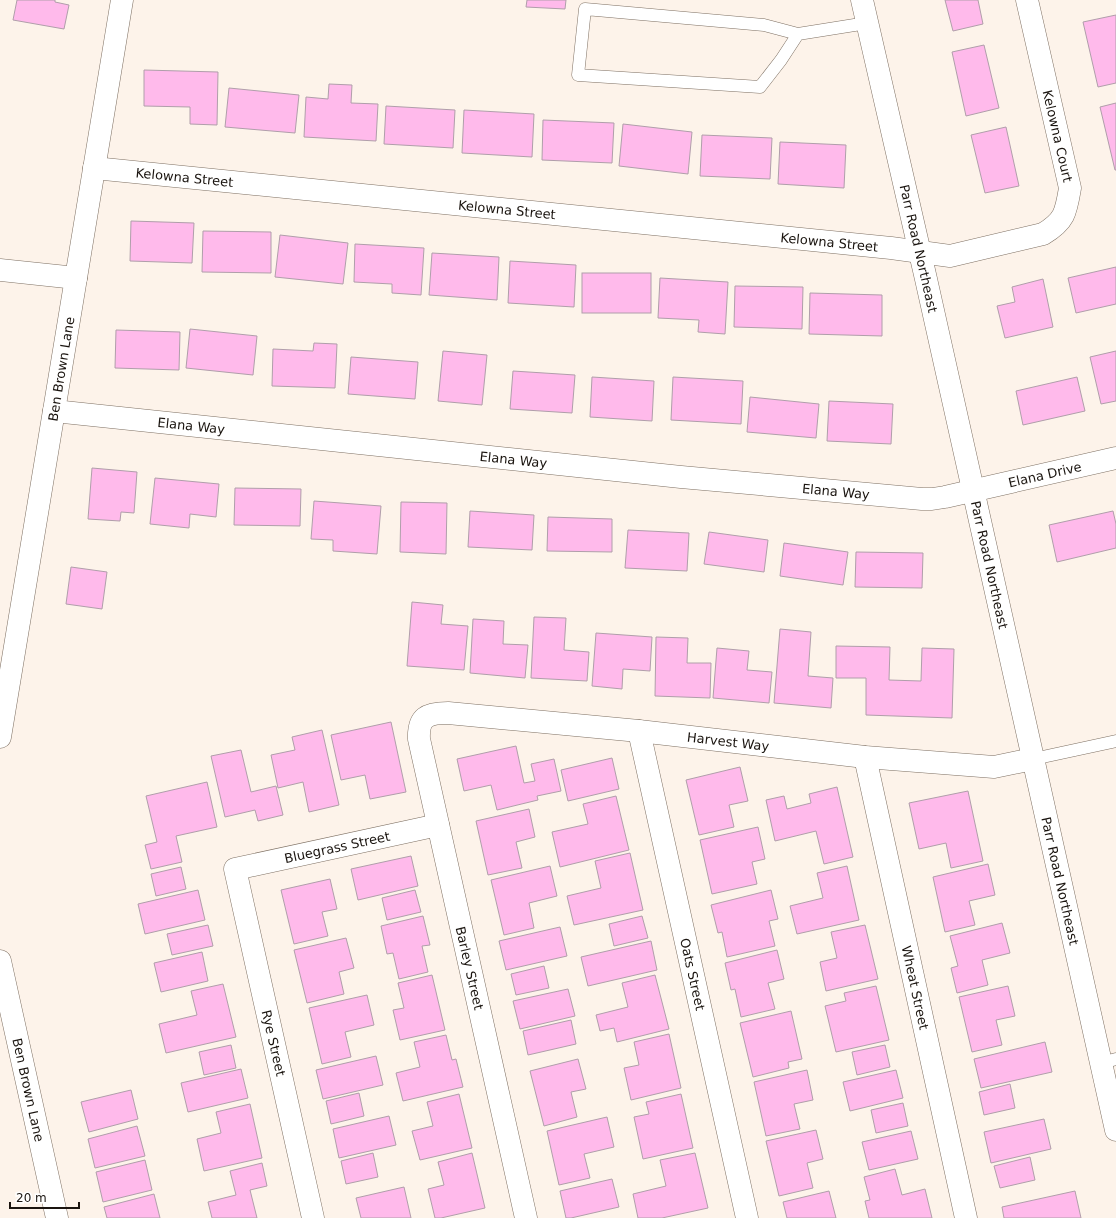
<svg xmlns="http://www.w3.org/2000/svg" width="1116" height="1218" viewBox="0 0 1116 1218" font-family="'DejaVu Sans',sans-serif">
<rect width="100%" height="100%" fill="#fdf3ea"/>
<g fill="#ffbaeb" stroke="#b09eaa">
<path d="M17,0H55V2L69,5L64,29L13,20Z"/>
<path d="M527,0H566L565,9L526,7Z"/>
<path d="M945,0H978L983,24L953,31Z"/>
<path d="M1116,15V83L1098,87L1083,22Z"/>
<path d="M984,45L999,108L966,116L952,52Z"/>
<path d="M144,70L218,72L217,125L190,124V107L144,106Z"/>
<path d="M329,84L352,85L351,103L378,104L376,141L304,137L306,97L328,99Z"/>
<path d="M229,88L299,95L295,133L225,127Z"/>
<path d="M1116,103V170H1115L1100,107Z"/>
<path d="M386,106L455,110L453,148L384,144Z"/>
<path d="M464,110L534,114L532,157L462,153Z"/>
<path d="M543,120L614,123L612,163L542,160Z"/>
<path d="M623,124L692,132L688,174L619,166Z"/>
<path d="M1006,127L1019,186L985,193L971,135Z"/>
<path d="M702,135L772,138L770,179L700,176Z"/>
<path d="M780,142L846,145L844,188L778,184Z"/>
<path d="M131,221L194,223L192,263L130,261Z"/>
<path d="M203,231L271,232V273L202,272Z"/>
<path d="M280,235L348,243L343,284L275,277Z"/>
<path d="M355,244L424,248L421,295L392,293V284L354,282Z"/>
<path d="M432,253L499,257L497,300L429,295Z"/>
<path d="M510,261L576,265L574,307L508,303Z"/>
<path d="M1116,267V304L1076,313L1068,278Z"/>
<rect x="582" y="273" width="69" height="40"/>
<path d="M660,278L728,282L725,334L698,332L699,320L658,318Z"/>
<path d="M1043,279L1053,327L1005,338L997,306L1015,302L1012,287Z"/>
<path d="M735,286L803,287L802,329L734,327Z"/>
<path d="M810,293L882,295V336L809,334Z"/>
<path d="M190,329L257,336L253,375L186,368Z"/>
<path d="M116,330L180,332L179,370L115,368Z"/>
<path d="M314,343L337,344L335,388L272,386L273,349L313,351Z"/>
<path d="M443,351L487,355L482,405L438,401Z"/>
<path d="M1116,351V401L1101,404L1090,357Z"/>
<path d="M351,357L418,362L415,399L348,394Z"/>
<path d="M513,371L575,375L572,413L510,409Z"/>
<path d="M592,377L654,381L652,421L590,417Z"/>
<path d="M673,377L743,381L741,424L671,420Z"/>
<path d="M1077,377L1085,411L1023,425L1016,391Z"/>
<path d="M750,397L819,404L816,438L747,432Z"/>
<path d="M829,401L893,404L891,444L827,441Z"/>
<path d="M92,468L137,472L134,513L121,512L120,521L88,519Z"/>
<path d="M155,478L219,484L216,517L190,514L189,528L150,524Z"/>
<path d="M235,488L301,489L300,526L234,525Z"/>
<path d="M314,501L381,506L377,554L333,551V540L311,539Z"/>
<path d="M401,502L447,503L446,554L400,552Z"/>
<path d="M470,511L534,515L532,550L468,547Z"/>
<path d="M1113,511L1116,524V548L1057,562L1049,525Z"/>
<path d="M548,517L612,519V552L547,551Z"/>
<path d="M628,530L689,533L687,571L625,568Z"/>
<path d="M709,532L768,540L764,572L704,564Z"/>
<path d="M784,543L848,552L843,585L780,576Z"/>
<path d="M856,552L923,553L922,588L855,587Z"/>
<path d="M71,567L107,572L102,609L66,604Z"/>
<path d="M412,602L443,605L441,624L468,626L464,670L407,666Z"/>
<path d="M534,617L566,618L564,650L589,652L587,681L531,678Z"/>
<path d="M473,619L504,621L503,644L528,645L525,678L470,673Z"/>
<path d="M780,629L811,632L808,676L833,678L831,708L774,703Z"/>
<path d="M596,633L652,637L650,671L623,669L622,689L592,686Z"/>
<path d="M656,637L688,638L687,663H711L710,698L655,696Z"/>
<path d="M836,646L890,647L889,680L921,681L922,648L954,649L952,718L866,715V678H836Z"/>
<path d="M717,648L749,651L747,670L772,672L769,703L713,698Z"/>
<path d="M391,722L406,792L370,799L365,775L341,780L331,735Z"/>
<path d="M322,730L339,805L309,812L303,782L278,788L271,755L295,750L292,737Z"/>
<path d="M516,746L524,783L535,781L531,764L554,759L561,791L537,796L538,800L497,810L491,785L464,791L457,759Z"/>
<path d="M241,750L251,792L276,786L283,815L258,821L255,810L225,817L211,756Z"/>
<path d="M612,758L619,789L568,801L561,770Z"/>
<path d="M740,767L748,801L729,805L734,827L699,835L686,780Z"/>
<path d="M207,782L217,827L176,836L182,862L151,869L145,845L157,842L146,796Z"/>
<path d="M837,787L853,857L824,864L816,831L775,841L766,800L784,796L787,809L811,803L809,794Z"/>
<path d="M968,791L983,861L951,868L946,843L919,849L909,803Z"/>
<path d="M616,796L629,850L560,867L552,832L588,824L583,804Z"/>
<path d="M529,809L535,837L516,842L522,868L488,875L476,821Z"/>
<path d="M758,827L765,859L752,862L757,884L712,894L700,840Z"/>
<path d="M630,853L643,910L574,925L567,896L601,888L595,861Z"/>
<path d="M411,856L418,886L358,900L351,869Z"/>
<path d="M988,864L995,895L969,901L975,925L945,932L933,877Z"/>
<path d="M550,866L557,896L529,903L534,928L504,935L491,880Z"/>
<path d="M847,866L859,920L797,934L790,906L823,898L817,873Z"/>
<path d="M181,867L186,889L156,896L151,874Z"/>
<path d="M330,879L337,909L322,912L328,936L294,944L281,890Z"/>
<path d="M198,890L205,920L145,934L138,904Z"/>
<path d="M415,890L421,912L387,920L382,898Z"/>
<path d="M771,890L778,919L769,921L775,946L727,957L722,932L718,933L711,905Z"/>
<path d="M423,916L430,945L422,946L428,972L399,979L393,953L387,954L381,926Z"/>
<path d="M642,916L648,938L614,946L609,924Z"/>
<path d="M1002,923L1010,953L982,960L988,985L957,993L951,968L958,966L950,936Z"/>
<path d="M208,925L213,946L172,955L167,934Z"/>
<path d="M865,925L878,979L826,991L820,962L837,958L831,932Z"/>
<path d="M560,927L567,956L506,970L499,941Z"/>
<path d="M346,938L354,968L339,972L344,994L307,1003L294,950Z"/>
<path d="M651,941L657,970L588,986L581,957Z"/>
<path d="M777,950L784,979L768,983L775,1009L741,1017L735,989L731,990L725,963Z"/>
<path d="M202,952L208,981L161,992L154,963Z"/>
<path d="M544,966L549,988L516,995L511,974Z"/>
<path d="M432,975L445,1030L400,1040L393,1010L404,1008L398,983Z"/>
<path d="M655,975L669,1029L617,1042L614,1028L600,1031L596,1015L628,1007L622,983Z"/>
<path d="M223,984L236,1037L166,1053L159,1024L197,1015L191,991Z"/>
<path d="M876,986L889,1040L836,1052L825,1006L846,1001L844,993Z"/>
<path d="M1008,986L1015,1016L996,1020L1002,1045L972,1052L959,997Z"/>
<path d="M568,989L575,1016L520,1029L513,1001Z"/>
<path d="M367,995L374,1025L345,1032L351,1057L322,1064L309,1008Z"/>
<path d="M791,1011L802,1059L788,1062L789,1068L753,1077L740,1023Z"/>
<path d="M571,1020L576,1044L528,1055L523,1031Z"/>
<path d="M669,1034L681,1088L631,1100L624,1068L639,1065L634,1042Z"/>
<path d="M446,1035L452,1060L456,1059L463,1087L403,1101L396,1073L420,1067L414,1042Z"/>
<path d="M1045,1042L1052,1072L981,1088L974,1059Z"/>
<path d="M231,1045L236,1068L204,1075L199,1052Z"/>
<path d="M885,1045L890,1067L857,1075L852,1052Z"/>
<path d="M376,1056L383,1085L323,1099L316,1070Z"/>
<path d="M578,1059L586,1089L571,1092L577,1117L544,1126L530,1071Z"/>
<path d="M241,1069L248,1098L188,1112L181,1083Z"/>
<path d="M807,1070L813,1100L794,1104L800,1129L766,1136L754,1082Z"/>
<path d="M896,1070L903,1098L850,1111L843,1082Z"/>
<path d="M1010,1084L1015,1108L984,1115L979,1092Z"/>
<path d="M131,1090L138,1119L89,1132L81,1102Z"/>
<path d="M359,1093L364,1116L331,1124L326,1101Z"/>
<path d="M459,1094L472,1148L420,1160L412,1131L433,1126L427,1102Z"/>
<path d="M681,1094L693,1148L643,1159L634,1117L649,1114L646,1102Z"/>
<path d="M903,1103L908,1126L876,1133L871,1110Z"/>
<path d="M250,1104L262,1158L204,1171L197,1139L221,1133L216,1112Z"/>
<path d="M389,1116L396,1145L339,1158L333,1129Z"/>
<path d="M607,1117L614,1147L584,1154L590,1178L559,1185L547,1131Z"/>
<path d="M1044,1119L1051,1149L991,1163L984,1132Z"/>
<path d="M137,1126L145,1156L95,1168L88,1139Z"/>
<path d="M816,1130L823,1159L807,1163L813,1188L779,1196L766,1141Z"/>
<path d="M911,1131L918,1159L869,1170L862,1142Z"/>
<path d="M373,1153L378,1177L346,1184L341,1161Z"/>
<path d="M472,1153L485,1208L441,1218H435L428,1189L444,1185L438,1162Z"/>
<path d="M695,1153L708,1208L662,1218H638L633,1194L666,1186L660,1160Z"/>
<path d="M1030,1157L1035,1180L1000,1188L994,1166Z"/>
<path d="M145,1160L152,1190L103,1202L96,1172Z"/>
<path d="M262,1163L267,1186L250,1190L257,1218H212L208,1202L236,1195L230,1171Z"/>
<path d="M895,1169L902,1195L925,1189L932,1218H869L865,1201L870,1200L864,1177Z"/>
<path d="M612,1179L619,1207L571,1218H566L560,1191Z"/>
<path d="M404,1187L411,1218H361L356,1198Z"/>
<path d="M829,1191L836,1218H787L783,1202Z"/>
<path d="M1075,1191L1081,1218H1004L1002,1207Z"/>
<path d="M154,1194L160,1218H107L104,1207Z"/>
</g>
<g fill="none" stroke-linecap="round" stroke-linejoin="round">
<defs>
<g id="lane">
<path d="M798,34L781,60L760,87L578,75L585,9L764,25L798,34L867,23"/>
<path d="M1033,759L1116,741"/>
<path d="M1101,1063L1116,1059"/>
</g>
<g id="street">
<path id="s1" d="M94,168L891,248L950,256L1043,234C1065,221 1066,212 1070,188L1027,0"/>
<path d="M0,270L76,278"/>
<path id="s2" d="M54,411L681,477L922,499H932L945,497L1116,458"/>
<path id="s3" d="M639,731L747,1218"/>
<path id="s4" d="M865,757L966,1218"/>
<path id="s5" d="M313,1218L235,869L438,825"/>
<path id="s6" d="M526,1218L419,739C418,717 427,713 448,713L639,731L865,757L994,767L1033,759"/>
</g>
<g id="secondary">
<path id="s7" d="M862,0L926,279L1116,1130"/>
<path id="s8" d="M0,737L122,0"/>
<path id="s9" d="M0,961L57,1218"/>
</g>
</defs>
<use href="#lane" stroke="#7e7063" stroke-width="13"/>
<use href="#street" stroke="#7e7063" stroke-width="23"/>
<use href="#secondary" stroke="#7e7063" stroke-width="23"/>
<use href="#lane" stroke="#fff" stroke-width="12"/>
<use href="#street" stroke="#fff" stroke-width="22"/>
<use href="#secondary" stroke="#fff" stroke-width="22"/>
</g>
<g text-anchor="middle" stroke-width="3" stroke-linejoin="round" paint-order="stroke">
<g font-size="13" fill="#1a140f" stroke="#fff">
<text transform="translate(1058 136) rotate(77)" y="5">Kelowna Court</text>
<text dy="5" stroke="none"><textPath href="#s1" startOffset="91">Kelowna Street</textPath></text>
<text dy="5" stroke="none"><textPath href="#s1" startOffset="415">Kelowna Street</textPath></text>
<text dy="5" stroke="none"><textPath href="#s1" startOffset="739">Kelowna Street</textPath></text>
<text dy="5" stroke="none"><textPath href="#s7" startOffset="255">Parr Road Northeast</textPath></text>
<text dy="5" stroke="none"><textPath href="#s8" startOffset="373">Ben Brown Lane</textPath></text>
<text dy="5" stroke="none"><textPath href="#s2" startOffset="138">Elana Way</textPath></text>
<text dy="5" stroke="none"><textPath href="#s2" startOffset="462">Elana Way</textPath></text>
<text dy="5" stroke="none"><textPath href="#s2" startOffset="998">Elana Drive</textPath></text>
<text dy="5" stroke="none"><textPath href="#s2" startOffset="786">Elana Way</textPath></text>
<text dy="5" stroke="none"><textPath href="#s7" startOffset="579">Parr Road Northeast</textPath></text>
<text dy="5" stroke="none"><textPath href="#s6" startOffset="819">Harvest Way</textPath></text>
<text dy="5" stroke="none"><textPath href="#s5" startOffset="462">Bluegrass Street</textPath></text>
<text dy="5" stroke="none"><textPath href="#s7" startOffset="903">Parr Road Northeast</textPath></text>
<text transform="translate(470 968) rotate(77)" y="5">Barley Street</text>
<text dy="5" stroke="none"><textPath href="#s3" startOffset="249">Oats Street</textPath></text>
<text dy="5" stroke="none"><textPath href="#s4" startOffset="236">Wheat Street</textPath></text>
<text transform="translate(274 1043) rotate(77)" y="5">Rye Street</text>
<text dy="5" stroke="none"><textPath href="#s9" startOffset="132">Ben Brown Lane</textPath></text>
</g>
</g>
<path d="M10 1202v6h69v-6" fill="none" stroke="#1a140f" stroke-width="2"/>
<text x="16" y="1202" font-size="12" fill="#1a140f" stroke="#ffffff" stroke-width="3" paint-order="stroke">20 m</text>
</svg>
